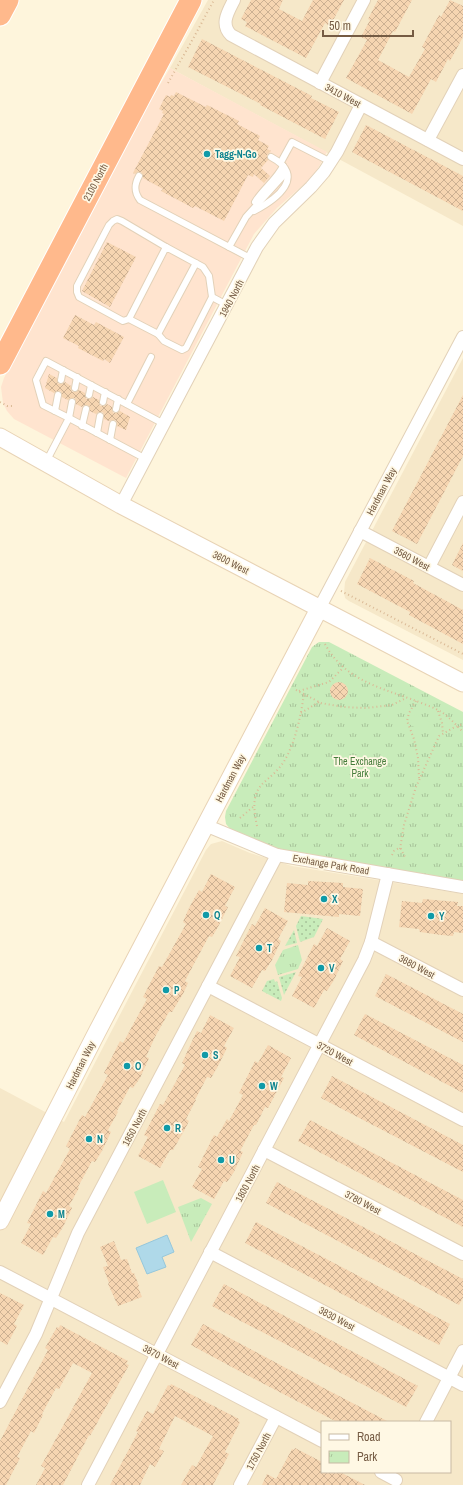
<svg xmlns="http://www.w3.org/2000/svg" width="463" height="1485" viewBox="0 0 463 1485" font-family="'Archivo Narrow',sans-serif">
<defs>
<pattern id="grass-dots" width="8" height="8" patternUnits="userSpaceOnUse"><rect width="8" height="8" fill="#c8ecba"/><path d="M2 2h.1M6 6h.1" fill="none" stroke="#a7c299" stroke-width="1.8" stroke-linecap="round"/></pattern>
<pattern id="park-tufts" width="24" height="20" patternUnits="userSpaceOnUse"><rect width="24" height="20" fill="#c8ecba"/><path d="M3 7l-1-3M5 7V3M7 7l1-3M15 17l-1-3M17 17v-4M19 17l1-3" fill="none" stroke="#a7c299"/></pattern>
<pattern id="building-cross-hatch" width="8" height="8" patternUnits="userSpaceOnUse"><rect width="8" height="8" fill="#f6d5b1"/><path d="M0 0l8 8M0 8l8-8" fill="none" stroke="#ccb092"/></pattern>
</defs>
<rect width="100%" height="100%" fill="#fef5dc"/>
<g fill="#f6e8c9" fill-rule="evenodd">
<path d="M208,0H463V226L170,68Z"/>
<path d="M463,358V660L349,601L345,598L344,593L345,582Z"/>
<path d="M222,841L250,853L292,866L463,894V1485H0V1088L64,1122L206,850L211,844ZM322,1422H450V1472H322Z"/>
</g>
<path fill="#ffe4cf" d="M170,68L327,152L317,170L310,179L277,208L254,234L126,478L14,419L7,411L3,403L1,387L4,378L145,110Z"/>
<g fill="url(#grass-dots)">
<path d="M301,916L323,919L314,937L300,942L296,926Z"/>
<path d="M294,930L297,943L285,946Z"/>
<path d="M296,972L284,995L279,977Z"/>
<path d="M274,979L275,982L277,981L282,998L281,1001L262,991L267,981Z"/>
</g>
<g fill="url(#park-tufts)">
<path d="M319,642H329L463,712V883L279,850L232,831L226,824L225,817L226,811L312,647Z"/>
<path d="M298,945L302,960L298,969L278,975L275,965L283,950Z"/>
<path d="M201,1198L212,1204L191,1242L178,1207Z"/>
</g>
<g fill="#c8ecba">
<path d="M415,714L431,723L425,733L409,724Z"/>
<path d="M163,1180L176,1212L147,1224L134,1192Z"/>
</g>
<path fill="#afd9e9" stroke="#95c7db" d="M167,1235L174,1252L162,1257L166,1267L147,1274L136,1248Z"/>
<g fill="url(#building-cross-hatch)">
<path d="M251,0H283L279,9L302,21L313,0H344L330,26L325,23L306,58L245,26L247,22L241,19Z"/>
<path d="M378,0H412L395,32L393,31L378,60L409,77L425,49L422,47L439,15L441,17L450,0L463,6V37L450,61L448,59L436,82L431,79L412,114L346,78L367,40L361,37L370,20L368,19Z"/>
<path d="M202,39L312,96L311,98L339,112L325,139L260,105L261,104L188,67Z"/>
<path d="M176,92L206,107L207,105L239,121L237,124L260,136L258,140L269,146L267,149L271,151L267,155L268,160L261,168L270,176L264,183L254,174L253,177L248,175L224,221L195,206L193,208L161,191L163,189L143,178V175L141,172H138L135,174L133,173L164,114L162,113L163,111L159,109L166,95L170,97L171,95L174,96Z"/>
<path d="M366,125L463,176V211L352,152Z"/>
<path d="M107,242L136,257L110,307L82,291Z"/>
<path d="M75,315L94,325L96,322L124,337L110,363L104,359L103,361L78,348L79,346L63,338Z"/>
<path d="M49,374L57,378L58,384H62L65,382L71,386V389L72,392H76L79,390L85,393L86,399H90L93,397L99,400L100,406H104L107,404L112,407L113,413H117L120,411L130,417L126,430L117,426L116,420H112L109,421L104,419V415L103,412H99L96,414L90,411V407L87,405H84L82,407L76,404L75,398H71L68,400L62,397L61,391H57L54,393L45,388Z"/>
<path d="M463,395V456L417,544L392,531Z"/>
<path d="M463,543V571L452,565Z"/>
<path d="M370,558L414,581L413,583L463,610V644L409,615L410,612L357,584Z"/>
<circle cx="339" cy="691" r="9"/>
<path d="M211,874L235,887L225,906L228,907L218,927L212,937L209,936L195,962L185,981L188,983L183,994L172,1012H169L155,1037L146,1057L149,1058L140,1078L133,1088L130,1087L117,1111L118,1112L108,1130L111,1132L102,1151L95,1162L92,1161L78,1187L79,1188L69,1206L72,1208L63,1227L56,1238L53,1237L43,1255L21,1243L31,1224L27,1223L43,1191L46,1193L70,1149L66,1146L82,1115L85,1117L108,1075L104,1073L120,1041L123,1043L147,999L143,997L159,966L162,967L186,924L183,922L188,910L199,890L202,892Z"/>
<path d="M308,881L343,883V887L363,889L360,916L339,914V917L284,912L287,883L308,885Z"/>
<path d="M423,899L458,902L457,906H463V933L454,932L453,936L441,935L420,932L419,929L399,927L402,901L422,903Z"/>
<path d="M265,908L288,921L278,939L281,941L272,960L265,971L262,970L252,988L230,976L240,957L236,956L252,924L255,926Z"/>
<path d="M327,928L350,941L340,959L343,961L334,980L327,991L324,990L314,1008L292,996L302,977L298,976L314,944L317,946Z"/>
<path d="M386,974L463,1014V1042L375,996Z"/>
<path d="M365,1014L463,1065V1093L354,1035Z"/>
<path d="M210,1015L234,1028L224,1046L227,1048L217,1068L211,1078L207,1077L195,1100H196L186,1119L189,1121L184,1131L173,1150H170L160,1168L138,1156L148,1137L144,1135L160,1104L163,1105L185,1065L182,1063L193,1039L197,1031L201,1033Z"/>
<path d="M268,1045L291,1058L281,1077L284,1078L268,1108L265,1107L256,1125H254L240,1151L243,1152L234,1172L227,1182L224,1181L214,1199L192,1187L202,1169L198,1167L214,1135L217,1137L227,1119L229,1121L243,1095L239,1093L255,1061L258,1063Z"/>
<path d="M332,1076L463,1145V1172L321,1098Z"/>
<path d="M310,1120L463,1200V1227L298,1141Z"/>
<path d="M277,1182L463,1279V1298L459,1305L266,1203Z"/>
<path d="M256,1222L450,1324L439,1345L245,1243Z"/>
<path d="M114,1241L121,1260L127,1259L132,1273H134L139,1286L138,1287L142,1297L118,1306L108,1284L109,1283L103,1267L108,1266L100,1247Z"/>
<path d="M224,1284L418,1386L406,1407L212,1306Z"/>
<path d="M0,1293L24,1305L14,1324L17,1326L7,1345L0,1341Z"/>
<path d="M203,1324L318,1385L389,1422H337L241,1372L191,1345Z"/>
<path d="M60,1325L128,1361L126,1364L129,1365L90,1436L89,1435L63,1485H36L45,1468L41,1466L92,1373L73,1363L59,1389L56,1388L42,1414L43,1415L34,1433L31,1431L17,1457L20,1458L6,1485H0V1441L48,1350L45,1348L57,1327L59,1328Z"/>
<path d="M171,1384L239,1419L238,1421L240,1422L225,1452L229,1454L213,1485H181L192,1465L196,1467L213,1436L175,1416L159,1449L164,1451L155,1467L150,1464L140,1485H110L138,1432L136,1431L147,1411L153,1414L168,1385L170,1386Z"/>
<path d="M295,1448L322,1462V1472H340L365,1485H262L267,1474L276,1479L292,1449L294,1450Z"/>
</g>
<g fill="none" stroke-linecap="round" stroke-linejoin="round">
<defs>
<g id="lane">
<path d="M281,162L292,142L331,162"/>
<path d="M139,176C134,185 134,192 140,200L252,259"/>
<path d="M255,202C263,189 277,179 283,166"/>
<path d="M254,211C277,199 307,176 271,157"/>
<path d="M229,247L246,217L283,176L284,173L283,166"/>
<path d="M196,263L158,334L129,319L166,247L203,267L209,276L212,297L227,305"/>
<path d="M129,319L123,321L79,297L77,292V286L109,225L113,221L117,219L122,221L166,247"/>
<path d="M158,334L164,341L182,350L186,348L212,297"/>
<path d="M61,380L63,370"/>
<path d="M75,388L77,377"/>
<path d="M89,395L91,385"/>
<path d="M72,402L69,418L43,405L36,380L46,361L164,424"/>
<path d="M103,402L105,392"/>
<path d="M127,404L151,357"/>
<path d="M116,409L118,399"/>
<path d="M55,411L58,395"/>
<path d="M82,426L86,409"/>
<path d="M97,433L100,416"/>
<path d="M110,440L113,424"/>
<path d="M46,462L69,418L146,459"/>
</g>
<g id="street">
<path d="M234,0C228,12 220,24 231,35L463,159"/>
<path d="M320,83L364,0"/>
<path d="M428,140L463,75"/>
<path d="M121,505L257,247L274,223L311,187L324,172L337,152L361,105"/>
<path d="M360,531L463,585"/>
<path d="M429,567L463,502"/>
<path d="M320,607L463,337"/>
<path d="M205,825L277,855L463,887"/>
<path d="M371,942L463,990"/>
<path d="M208,986L463,1120"/>
<path d="M264,1150L463,1254"/>
<path d="M210,1252L463,1385"/>
<path d="M0,1272L322,1441"/>
<path d="M0,1402L36,1334L78,1233L277,855"/>
<path d="M426,1422L463,1351"/>
<path d="M381,1472L396,1480"/>
<path d="M88,1485L364,960L371,942L388,874"/>
<path d="M240,1485L276,1417"/>
</g>
<g id="secondary">
<path d="M0,437L121,505L463,683"/>
<path d="M0,1221L97,1032L320,607"/>
</g>
<g id="highway">
<path d="M0,15L8,0"/>
<path d="M0,364L191,0"/>
</g>
</defs>
<use href="#lane" stroke="#e2d1b8" stroke-width="8"/>
<use href="#street" stroke="#e2d1b8" stroke-width="14"/>
<use href="#secondary" stroke="#e8d3b5" stroke-width="19"/>
<use href="#highway" stroke="#fff" stroke-width="23"/>
<g stroke="#dab995" stroke-width="2" stroke-dasharray="1 3" stroke-linecap="butt">
<path d="M168,83L194,37L214,0"/>
<path d="M0,402L7,406H12"/>
<path d="M341,591L463,654"/>
<path d="M325,644C343,678 377,687 411,699C421,703 434,707 443,713C450,718 457,726 463,732"/>
<path d="M296,690L321,703L343,707L366,708L392,705L406,698"/>
<path d="M299,691L329,682L343,668"/>
<path d="M416,701L409,713L407,721L414,739L418,758L419,778"/>
<path d="M438,711L442,723L443,734"/>
<path d="M301,713L319,702"/>
<path d="M240,818L253,807"/>
<path d="M257,826C246,776 272,788 288,754C297,735 301,714 304,694"/>
<path d="M400,849L404,825L416,787L439,736L453,728L463,724"/>
<path d="M392,855L394,851L399,848L401,849L405,857"/>
</g>
<use href="#lane" stroke="#fff" stroke-width="6"/>
<use href="#street" stroke="#fff" stroke-width="12"/>
<use href="#secondary" stroke="#fff" stroke-width="17"/>
<use href="#highway" stroke="#ffb98c" stroke-width="21"/>
</g>
<g fill="#0f9aa8" stroke="#fff8e4" stroke-width="1.5">
<circle cx="207" cy="154" r="4"/>
<circle cx="324" cy="899" r="4"/>
<circle cx="206" cy="915" r="4"/>
<circle cx="431" cy="916" r="4"/>
<circle cx="259" cy="948" r="4"/>
<circle cx="321" cy="968" r="4"/>
<circle cx="166" cy="990" r="4"/>
<circle cx="205" cy="1055" r="4"/>
<circle cx="127" cy="1066" r="4"/>
<circle cx="262" cy="1086" r="4"/>
<circle cx="167" cy="1128" r="4"/>
<circle cx="89" cy="1139" r="4"/>
<circle cx="221" cy="1160" r="4"/>
<circle cx="50" cy="1214" r="4"/>
</g>
<g text-anchor="middle" stroke-width="3.5" stroke-linejoin="round" paint-order="stroke">
<g font-size="10" fill="#755b43" stroke="#fff8e4">
<text transform="translate(343 95) rotate(28)" y="4">3410 West</text>
<text transform="translate(95 182) rotate(-62)" y="4">2100 North</text>
<text transform="translate(231 298) rotate(-62)" y="4">1940 North</text>
<text transform="translate(381 491) rotate(-62)" y="4">Hardman Way</text>
<text transform="translate(412 558) rotate(28)" y="4">3560 West</text>
<text transform="translate(231 562) rotate(27)" y="4">3600 West</text>
<text transform="translate(230 778) rotate(-62)" y="4">Hardman Way</text>
<text transform="translate(331 864) rotate(10)" y="4">Exchange Park Road</text>
<text transform="translate(417 966) rotate(28)" y="4">3680 West</text>
<text transform="translate(335 1053) rotate(28)" y="4">3720 West</text>
<text transform="translate(80 1065) rotate(-63)" y="4">Hardman Way</text>
<text transform="translate(134 1127) rotate(-62)" y="4">1850 North</text>
<text transform="translate(247 1183) rotate(-62)" y="4">1800 North</text>
<text transform="translate(363 1202) rotate(28)" y="4">3780 West</text>
<text transform="translate(337 1318) rotate(28)" y="4">3830 West</text>
<text transform="translate(161 1356) rotate(28)" y="4">3870 West</text>
<text transform="translate(258 1451) rotate(-62)" y="4">1750 North</text>
</g>
<g font-size="10" font-weight="bold" fill="#0d838f" stroke="#fff8e4" text-anchor="start">
<text x="215" y="158">Tagg-N-Go</text>
<text x="332" y="903">X</text>
<text x="214" y="919">Q</text>
<text x="439" y="920">Y</text>
<text x="267" y="952">T</text>
<text x="329" y="972">V</text>
<text x="174" y="994">P</text>
<text x="213" y="1059">S</text>
<text x="135" y="1070">O</text>
<text x="270" y="1090">W</text>
<text x="175" y="1132">R</text>
<text x="97" y="1143">N</text>
<text x="229" y="1164">U</text>
<text x="58" y="1218">M</text>
</g>
<g font-size="10" fill="#457c3a" stroke="#fff8e4">
<text x="360" y="765">The Exchange<tspan x="360" dy="12">Park</tspan></text>
</g>
</g>
<rect x="321" y="1421" width="130" height="52" fill="#fff8e4" stroke="#c8b9a4"/>
<rect x="329" y="1434" width="20" height="6" fill="#ffffff" stroke="#c8b9a4"/>
<text x="357" y="1441" font-size="12" fill="#755b43">Road</text>
<rect x="329" y="1451" width="20" height="12" fill="url(#park-tufts)" stroke="#c8b9a4"/>
<text x="357" y="1461" font-size="12" fill="#755b43">Park</text>
<path d="M323 30v6h90v-6" fill="none" stroke="#755b43" stroke-width="2"/>
<text x="329" y="30" font-size="12" fill="#755b43" stroke="#fff8e4" stroke-width="3" paint-order="stroke">50 m</text>
</svg>
